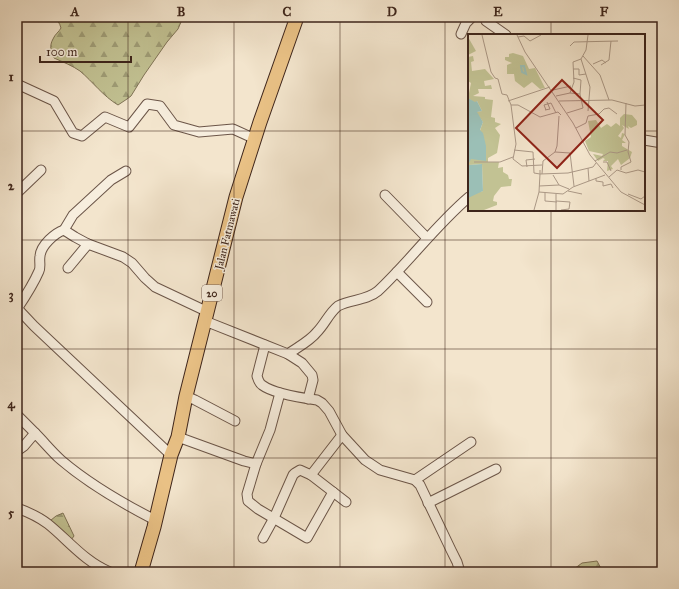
<svg xmlns="http://www.w3.org/2000/svg" width="679" height="589" viewBox="0 0 679 589" font-family="'IM FELL Great Primer',serif">
<defs>
<pattern id="forest-firs" width="22" height="20" patternUnits="userSpaceOnUse"><rect width="22" height="20" fill="#c2c293"/><path d="M5 1l3.5 6h-7zM16 11l3.5 6h-7z" fill="#9f9d77"/></pattern>
</defs>
<rect width="100%" height="100%" fill="#f3e5cd"/>
<filter id="stains"><feTurbulence type="fractalNoise" baseFrequency=".005" numOctaves="4"/><feColorMatrix values="0 0 0 0 .2 0 0 0 0 .09 0 0 0 0 .02 0 0 0 .5 -.17"/></filter>
<radialGradient id="worn" r=".72"><stop offset=".6" stop-color="#630" stop-opacity="0"/><stop offset="1" stop-color="#630" stop-opacity=".3"/></radialGradient>
<g fill="url(#forest-firs)" stroke="#807457">
<path d="M43,17H181V22L178,29L167,42L144,75L131,96L127,99L118,105C103,96 93,82 80,71C73,66 63,62 54,58C51,52 49,46 53,39C55,34 59,32 61,28C58,17 53,19 43,17Z"/>
<path d="M63,513L74,536L68,544L45,525L56,516Z"/>
<path d="M597,561L603,572H570L582,563Z"/>
</g>
<g fill="none" stroke-linecap="round" stroke-linejoin="round">
<defs>
<g id="minor">
<path d="M484,17L486,21L506,35"/>
<path d="M461,34L466,23L472,17"/>
<path d="M17,84L54,101L73,133L82,136L105,117L129,127L147,104L160,106L174,125L199,132L233,129L255,139"/>
<path d="M644,140L662,143"/>
<path d="M17,193L41,170"/>
<path d="M385,195L427,238"/>
<path d="M64,230L73,215L111,180L126,171"/>
<path d="M68,268L88,244"/>
<path d="M397,272L427,302"/>
<path d="M17,308L34,326L171,455"/>
<path d="M17,309C25,297 33,285 39,271C41,267 39,261 40,256C41,245 55,233 64,230L75,237L88,244L123,257L132,263L145,278L155,287L208,312"/>
<path d="M205,321L288,354L302,363L312,375L313,380L308,399"/>
<path d="M265,345L257,376C258,379 259,383 262,385C274,394 302,398 317,400L322,403L329,411L342,435L365,460L380,470L415,480L420,485L451,550L457,562L460,572"/>
<path d="M288,354C298,347 310,341 317,332C325,324 329,313 338,306C351,299 366,301 378,291C410,261 435,226 469,197"/>
<path d="M280,393L270,430L256,464L247,494L248,501L258,509L307,538L333,492"/>
<path d="M186,396L195,400L235,421"/>
<path d="M17,415L35,433"/>
<path d="M178,437L244,461L256,464"/>
<path d="M17,451L24,446L35,433C44,442 52,452 61,460C89,484 122,503 155,520"/>
<path d="M311,475L342,435"/>
<path d="M415,480L471,442"/>
<path d="M428,503L496,469"/>
<path d="M17,508C28,512 39,517 48,524C68,540 85,562 110,572"/>
<path d="M263,538L274,518L293,475L295,473L300,470L311,475L346,502"/>
</g>
<path id="highway" d="M141,572L154,527L171,455L178,437L186,396L236,197L260,122L297,17"/>
</defs>
<use href="#minor" stroke="#6b5548" stroke-width="11"/>
<use href="#highway" stroke="#3e251b" stroke-width="15"/>
<use href="#minor" stroke="#f7eede" stroke-width="9"/>
<use href="#highway" stroke="#eac286" stroke-width="13"/>
</g>
<path fill="none" stroke="#3e251b" stroke-width="1" stroke-opacity="0.55" d="M128,17V572M234,17V572M340,17V572M445,17V572M551,17V35M17,131H469M644,131H662M551,210V572M17,240H662M17,349H662M17,458H662"/>
<g text-anchor="middle" stroke-width="3" stroke-linejoin="round" paint-order="stroke">
<rect fill="#f7eede" stroke="#766156" stroke-width="1" x="202" y="285" width="20" height="16" rx="3"/>
<g font-size="10" font-weight="bold" fill="#3e251b">
<text x="212" y="297">20</text>
</g>
<g font-size="11" fill="#3e251b" stroke="#f7eede">
<text transform="translate(227 234) rotate(-76)" y="4">Jalan Fatmawati</text>
</g>
</g>
<g transform="translate(468 34)">
<rect width="177" height="177" fill="#f3e5cd"/>
<path d="M156,80L164,81L169,87V91L163,94L160,92L161,95L154,91L156,94L150,102L153,104L154,99L157,100L154,106L158,109H154V112L164,118L162,124L153,131L150,125L143,132L145,135L139,137L140,127H135L137,125L135,124L130,127L125,120L134,122L135,120L121,117L117,107L123,103L120,87L128,86L133,94L139,90L143,93L148,89L152,92V84Z" fill="#c2c293"/>
<path d="M0,3L8,17L0,21ZM5,22L6,27L3,28L4,37L17,35L26,45L16,47L17,52L23,51L24,55H10L11,59L5,62L17,63V65L25,66L23,83L27,84V88L33,90L27,94L32,101L29,119L20,124V128H31L30,134L35,133V138L40,141L41,145H44L43,152L33,153L26,162L25,167L29,168V171L16,176H0L1,161L15,157L14,130L1,131V128L15,88L8,78L14,77L9,67L7,69L0,64L3,49L0,47V23Z" fill="#c2c293"/>
<path d="M45,19L55,22L61,35L67,34L77,54L72,55L64,48L56,54L47,47L46,40H39V31L44,29L37,26V23H41V20Z" fill="#c2c293"/>
<path d="M0,64L7,68L9,67L14,77L9,78L15,88L12,96L15,99L18,112V127L3,125L1,129V131L14,130L15,157L0,164Z" fill="#9bbfb6"/>
<path fill="none" stroke="#9bbfb6" stroke-width="2" d="M53,32H56L58,40L54,38Z"/>
<path fill="none" stroke="#ab9886" stroke-width="1" d="M14,1L23,38L27,44L30,45L34,60L39,61L43,71H50L72,83L90,78L93,81M49,1L57,18L105,89L122,121L153,158L177,171M50,3L56,2L62,7L73,1M102,12L106,8L150,7M115,22L132,41L141,66M125,30L134,26L138,29M133,31L141,26L143,7M105,35H111V41L118,40M105,44L113,46L112,60M85,56L103,52M88,62L102,59L106,48L105,28L113,25M40,67L82,53M91,67L144,66L167,72L177,71M43,71L48,110L45,125L54,132L74,131M77,76L82,75L79,68M78,76L76,71L83,69L88,79M120,77L122,53L113,25L118,16L120,1M99,79L115,74L112,60L102,59M108,94L118,89L120,82L131,80L136,75L141,74L149,80M46,116L65,118L66,139L72,140V136M87,118L102,119L106,152M127,127L142,118L149,119L159,116M6,128H32L45,123M135,128H139L143,137M128,129L125,133L100,139L72,140L71,158L95,160L105,153L137,141M59,133L58,126L67,125M120,134L121,147M153,136V133L163,128L160,118L161,108L157,101L158,69M74,140L75,127L87,118L89,112L91,82M85,141L91,151L101,155M141,143L149,136L158,139L170,136L177,138M128,144V147L135,148V152L143,150L145,154M71,152L91,151M100,157L114,160M77,159V167L89,168M88,160V176M160,160L173,165L177,162M88,167L102,168L101,175L93,176M66,176L71,158"/>
<path fill="#8f2418" fill-opacity="0.15" stroke="#8f2418" stroke-width="2" d="M94,46L135,86L89,134L48,94Z"/>
<rect width="177" height="177" fill="none" stroke="#3e251b" stroke-width="2"/>
</g>
<rect width="679" height="589" fill="none" stroke="#f3e5cd" stroke-width="44"/>
<path d="M40 56v6h91v-6" fill="none" stroke="#3e251b" stroke-width="2"/>
<text x="46" y="56" font-size="12" fill="#3e251b" stroke="#f7eede" stroke-width="3" paint-order="stroke">100 m</text>
<rect x="22" y="22" width="635" height="545" fill="none" stroke="#3e251b" stroke-width="1.5"/>
<g font-size="13" text-anchor="middle" font-weight="bold" fill="#3e251b">
<text x="75" y="16">A</text>
<text x="181" y="16">B</text>
<text x="287" y="16">C</text>
<text x="392" y="16">D</text>
<text x="498" y="16">E</text>
<text x="604" y="16">F</text>
<text x="11" y="81">1</text>
<text x="11" y="190">2</text>
<text x="11" y="299">3</text>
<text x="11" y="408">4</text>
<text x="11" y="517">5</text>
</g>
<rect width="100%" height="100%" filter="url(#stains)"/>
<rect width="100%" height="100%" fill="url(#worn)"/>
</svg>
